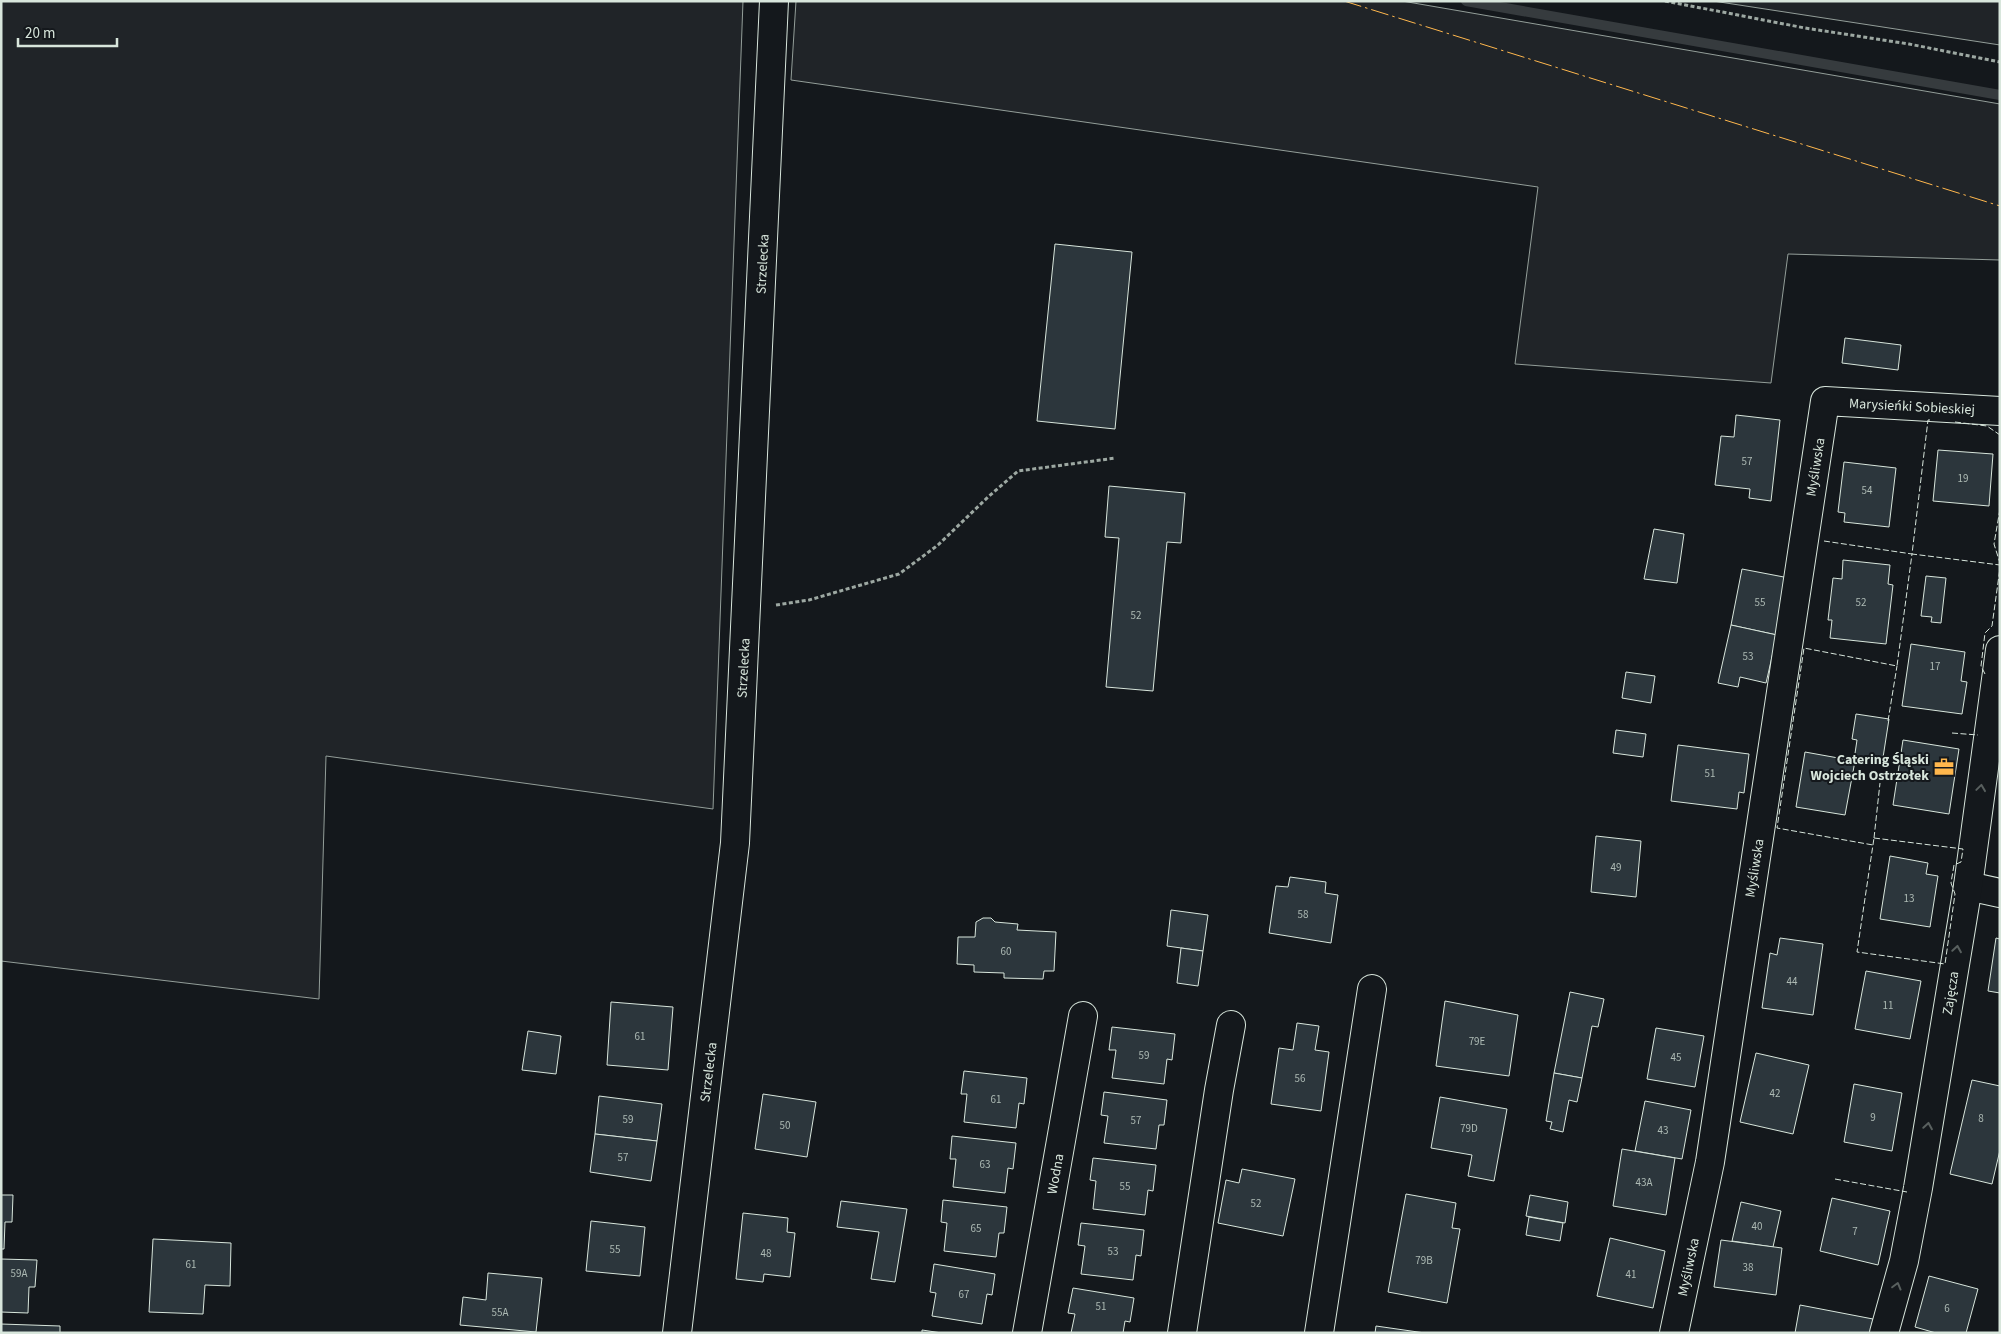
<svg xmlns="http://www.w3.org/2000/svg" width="2001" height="1334" viewBox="0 0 2001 1334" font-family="'Source Sans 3',sans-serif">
<rect width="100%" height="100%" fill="#14181c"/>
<g fill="#202428" stroke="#939e99">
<path d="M1,1H743L713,809L326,756L319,999L1,961Z"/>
<path d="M796,1H1402L2000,104V260L1788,254L1771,383L1515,364L1538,187L791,80Z"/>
<path d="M1713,1H2000V45Z"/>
</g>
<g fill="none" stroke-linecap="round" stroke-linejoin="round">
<path stroke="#363b3e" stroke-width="10" d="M1466,1L2000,95"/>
</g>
<g fill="#2c363c" stroke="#d8e6dc">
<path d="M1055,244L1132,252L1115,429L1037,421Z"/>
<path d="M1845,338L1901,345L1898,370L1842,363Z"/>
<path d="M1736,415L1780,420L1771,501L1749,498L1750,489L1715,485L1721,436L1734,437Z"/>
<path d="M1938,450L1993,454L1989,506L1933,501Z"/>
<path d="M1844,462L1896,468L1889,527L1844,522L1845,513L1838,512Z"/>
<path d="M1109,486L1185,493L1181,543L1167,542L1153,691L1106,687L1119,538L1105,537Z"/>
<path d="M1654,529L1684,534L1677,583L1644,579Z"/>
<path d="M1843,560L1890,565L1888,584L1893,585L1886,644L1830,638L1832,620H1828L1833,578L1842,579Z"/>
<path d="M1742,569L1789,578L1777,635L1731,625Z"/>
<path d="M1926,576L1946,578L1941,623L1931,622L1932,617L1921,616Z"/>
<path d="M1731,625L1777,635L1766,683L1740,677L1738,687L1718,683Z"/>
<path d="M1911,644L1965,652L1961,681L1967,682L1962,714L1902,706Z"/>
<path d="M1626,672L1655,676L1651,703L1622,698Z"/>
<path d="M1856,714L1889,719L1882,764L1854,760L1857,740L1852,739Z"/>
<path d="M1616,730L1646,734L1643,757L1613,753Z"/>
<path d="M1903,740L1959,749L1949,814L1893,805Z"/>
<path d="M1678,745L1749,754L1744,793L1739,792L1737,809L1671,801Z"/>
<path d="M1805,752L1855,761L1845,815L1796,807Z"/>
<path d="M1596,836L1641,841L1636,897L1591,892Z"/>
<path d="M1890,856L1928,863L1926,874L1938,876L1930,927L1880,919Z"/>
<path d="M1290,877L1326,882L1325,893L1338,895L1331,943L1269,933L1276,886L1288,887Z"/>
<path d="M1171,910L1208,915L1203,951L1167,946Z"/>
<path d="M983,918H991L995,922L1018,924L1017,930L1056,932L1054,971H1044L1043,979L1004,978V973L974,972V965L957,964L958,937H975L976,922Z"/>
<path d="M1780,938L1823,944L1813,1015L1762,1008L1770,953L1777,955Z"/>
<path d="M1996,938L2000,939V993L1988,991Z"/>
<path d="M1181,948L1203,951L1198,986L1177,983Z"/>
<path d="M1866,971L1921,981L1910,1039L1855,1029Z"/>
<path d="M1570,992L1604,999L1598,1027L1592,1026L1582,1078L1554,1073Z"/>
<path d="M1445,1001L1518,1015L1509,1076L1436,1066Z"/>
<path d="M611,1002L673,1007L668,1070L607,1065Z"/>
<path d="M1297,1023L1319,1026L1315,1050L1329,1052L1321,1111L1271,1104L1279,1048L1293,1050Z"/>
<path d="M1112,1027L1175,1034L1172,1060L1167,1059L1164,1084L1112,1078L1116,1050H1109Z"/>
<path d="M1656,1028L1704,1036L1695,1087L1647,1079Z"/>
<path d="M528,1031L561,1036L556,1074L522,1070Z"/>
<path d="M1756,1053L1809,1065L1793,1134L1740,1122Z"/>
<path d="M964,1071L1027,1078L1024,1104L1019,1103L1016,1128L964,1122L967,1094H961Z"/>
<path d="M1554,1073L1582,1078L1577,1102L1569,1100L1563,1132L1550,1129L1552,1122L1546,1121Z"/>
<path d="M1972,1080L2000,1086V1150L1992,1184L1950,1174Z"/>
<path d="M1854,1084L1902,1093L1892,1151L1844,1142Z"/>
<path d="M1104,1092L1167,1100L1164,1125H1159L1156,1149L1104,1143L1108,1116L1101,1115Z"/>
<path d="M763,1094L816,1102L807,1157L755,1149Z"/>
<path d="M599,1096L662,1104L657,1141L595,1134Z"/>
<path d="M1440,1097L1507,1109L1494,1181L1468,1176L1472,1155L1431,1148Z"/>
<path d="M1645,1101L1691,1110L1682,1159L1635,1151Z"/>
<path d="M595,1134L657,1141L651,1181L590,1172Z"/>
<path d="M952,1136L1016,1143L1013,1169L1008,1168L1005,1193L953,1187L956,1159H950Z"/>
<path d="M1622,1149L1675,1158L1666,1215L1613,1206Z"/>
<path d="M1093,1158L1156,1165L1153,1191L1148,1190L1145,1215L1093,1209L1096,1181L1090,1180Z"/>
<path d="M1242,1169L1295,1179L1283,1236L1218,1223L1226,1180L1239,1183Z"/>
<path d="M1406,1194L1456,1203L1452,1228L1460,1229L1447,1303L1388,1292Z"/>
<path d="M1,1195H13L12,1222H5L4,1249H1Z"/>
<path d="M1530,1195L1568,1202L1565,1223L1526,1216Z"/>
<path d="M1832,1198L1890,1211L1878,1265L1820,1251Z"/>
<path d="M943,1200L1007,1207L1004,1233H999L996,1257L944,1251L947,1223L941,1222Z"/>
<path d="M841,1201L907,1209L895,1282L871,1279L879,1232L837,1227Z"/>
<path d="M1741,1202L1781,1211L1773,1247L1732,1241Z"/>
<path d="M743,1213L788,1218L787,1232L795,1233L790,1277L764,1274L763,1282L736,1279Z"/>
<path d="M1529,1217L1563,1223L1560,1241L1526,1235Z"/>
<path d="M591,1221L645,1227L640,1276L586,1271Z"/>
<path d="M1081,1223L1144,1230L1141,1256L1136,1255L1133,1280L1081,1274L1085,1246L1078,1245Z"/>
<path d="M1610,1238L1665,1251L1653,1308L1597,1296Z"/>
<path d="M153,1239L231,1243L230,1286L205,1285L203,1314L149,1312Z"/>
<path d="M1721,1240L1782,1248L1776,1295L1714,1287Z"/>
<path d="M1,1259L37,1260L35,1287H29L28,1313L1,1312Z"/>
<path d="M934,1264L995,1274L992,1295L987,1294L982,1324L932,1316L936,1293L930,1292Z"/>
<path d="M488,1273L542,1278L536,1332L460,1325L463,1297L486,1300Z"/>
<path d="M1929,1276L1978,1289L1966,1333H1936L1915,1327Z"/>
<path d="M1073,1288L1134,1298L1130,1322L1125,1321L1123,1333H1071L1075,1314L1068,1313Z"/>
<path d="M1800,1305L1873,1319L1870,1333H1795Z"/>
<path d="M1,1324L60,1326V1333H1Z"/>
<path d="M1376,1326L1425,1333H1375Z"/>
<path d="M922,1330L942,1333H922Z"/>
</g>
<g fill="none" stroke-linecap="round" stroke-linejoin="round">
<defs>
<g id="minor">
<path d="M1968,886L2000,893"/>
<path d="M677,1333L735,843L774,1"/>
<path d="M1027,1333L1083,1016"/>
<path d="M1182,1333L1219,1090L1231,1025"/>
<path d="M1319,1333L1372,989"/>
<path d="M1674,1333L1710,1162L1825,401L2000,411"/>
<path d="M1884,1333L1904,1261L1918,1188L1968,886L2000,650"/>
</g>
</defs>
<use href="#minor" stroke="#d8e6dc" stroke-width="30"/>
<g stroke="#9da8a2" stroke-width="3" stroke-dasharray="4 2.5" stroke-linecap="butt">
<path d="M1665,1L1805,28L1909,44L2000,62"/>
<path d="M776,605L809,600L899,574L938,545L988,497L1018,471L1116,458"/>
</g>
<use href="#minor" stroke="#14181c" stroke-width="28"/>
<g stroke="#d8e6dc" stroke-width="1" stroke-dasharray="6 2.5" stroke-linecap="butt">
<path d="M1930,420H1928L1912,554L2000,565"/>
<path d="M1955,422L1987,426L2000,435"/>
<path d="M2000,509L1994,544L2000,563"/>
<path d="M1824,541L1912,554L1897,666L1804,648L1777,828L1873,845"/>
<path d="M1985,674L1981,666L1985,633L1992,626L2000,568"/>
<path d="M1888,721L1897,666"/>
<path d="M1952,733L1978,735"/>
<path d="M1874,838L1963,849L1961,862L1954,865L1951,883L1955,894L1945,964L1857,952Z"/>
<path d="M1874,838L1880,783"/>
<path d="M1835,1179L1907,1192"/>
</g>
<path stroke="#ffb74d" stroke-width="1" stroke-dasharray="18 4 2.5 4" stroke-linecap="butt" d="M1344,1L2000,206"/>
</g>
<defs><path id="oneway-chevron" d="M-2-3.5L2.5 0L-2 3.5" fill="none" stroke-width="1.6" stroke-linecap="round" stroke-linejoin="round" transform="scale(1.25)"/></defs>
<g stroke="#59605f">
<use href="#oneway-chevron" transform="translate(1981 788) rotate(-82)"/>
<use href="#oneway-chevron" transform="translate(1957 949) rotate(-81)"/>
<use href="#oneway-chevron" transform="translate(1928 1126) rotate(-81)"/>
<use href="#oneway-chevron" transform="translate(1897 1286) rotate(-75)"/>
</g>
<defs>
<symbol id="office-bare" viewBox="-9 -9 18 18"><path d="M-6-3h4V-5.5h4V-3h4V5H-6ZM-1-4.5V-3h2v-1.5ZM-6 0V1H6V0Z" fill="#ffb74d" stroke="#14181c" stroke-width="2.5" paint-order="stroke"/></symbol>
</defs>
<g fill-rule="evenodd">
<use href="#office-bare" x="1930" y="753" width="28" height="28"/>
</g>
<g text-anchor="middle" stroke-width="4" stroke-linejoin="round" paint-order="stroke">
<g font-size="11" fill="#adbab4">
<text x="1747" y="465">57</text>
<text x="1963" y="482">19</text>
<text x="1867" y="494">54</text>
<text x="1760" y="606">55</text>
<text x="1861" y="606">52</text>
<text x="1136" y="619">52</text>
<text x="1748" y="660">53</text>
<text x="1935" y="670">17</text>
<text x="1710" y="777">51</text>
<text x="1616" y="871">49</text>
<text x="1909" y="902">13</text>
<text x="1303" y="918">58</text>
<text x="1006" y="955">60</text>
<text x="1792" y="985">44</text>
<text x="1888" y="1009">11</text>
<text x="640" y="1040">61</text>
<text x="1477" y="1045">79E</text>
<text x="1144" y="1059">59</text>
<text x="1676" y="1061">45</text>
<text x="1300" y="1082">56</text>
<text x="1775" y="1097">42</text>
<text x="996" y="1103">61</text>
<text x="1873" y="1121">9</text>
<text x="1981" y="1122">8</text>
<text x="628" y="1123">59</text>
<text x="1136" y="1124">57</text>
<text x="785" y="1129">50</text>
<text x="1469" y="1132">79D</text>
<text x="1663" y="1134">43</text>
<text x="623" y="1161">57</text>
<text x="985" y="1168">63</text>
<text x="1644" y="1186">43A</text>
<text x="1125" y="1190">55</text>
<text x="1256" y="1207">52</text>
<text x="1757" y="1230">40</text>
<text x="976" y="1232">65</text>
<text x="1855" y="1235">7</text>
<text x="615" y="1253">55</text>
<text x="1113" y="1255">53</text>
<text x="766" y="1257">48</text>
<text x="1424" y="1264">79B</text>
<text x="191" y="1268">61</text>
<text x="1748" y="1271">38</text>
<text x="19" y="1277">59A</text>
<text x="1631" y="1278">41</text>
<text x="964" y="1298">67</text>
<text x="1101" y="1310">51</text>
<text x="1947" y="1312">6</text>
<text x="500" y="1316">55A</text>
</g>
<g font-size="14" fill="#d8e6dc" stroke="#14181c">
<text transform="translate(762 264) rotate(-87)" y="5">Strzelecka</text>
<text transform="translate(1912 406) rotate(3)" y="5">Marysieńki Sobieskiej</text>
<text transform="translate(1815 467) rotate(-81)" y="5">Myśliwska</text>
<text transform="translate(743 668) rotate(-87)" y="5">Strzelecka</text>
<text transform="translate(1754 868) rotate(-81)" y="5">Myśliwska</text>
<text transform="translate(1950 993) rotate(-81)" y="5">Zajęcza</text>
<text transform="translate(708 1072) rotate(-83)" y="5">Strzelecka</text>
<text transform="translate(1055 1174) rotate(-80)" y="5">Wodna</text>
<text transform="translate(1688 1267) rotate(-78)" y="5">Myśliwska</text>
</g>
<g font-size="14" font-weight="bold" fill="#d8e6dc" stroke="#14181c" text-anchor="end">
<text x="1929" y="764">Catering Śląski<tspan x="1929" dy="16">Wojciech Ostrzołek</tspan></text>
</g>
</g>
<rect width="2001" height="1334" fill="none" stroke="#d8e6dc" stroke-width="5"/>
<path d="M18 38v8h99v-8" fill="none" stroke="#d8e6dc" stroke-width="2.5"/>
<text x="25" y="38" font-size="15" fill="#d8e6dc" stroke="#14181c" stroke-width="4" paint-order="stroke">20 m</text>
</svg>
